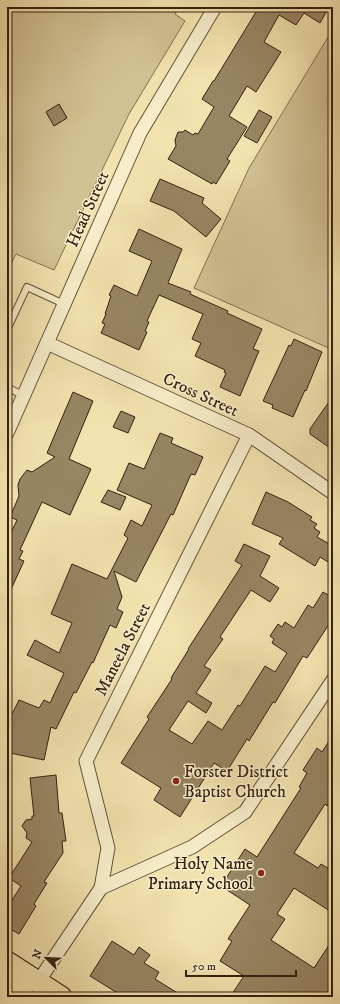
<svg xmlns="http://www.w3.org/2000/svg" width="340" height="1004" viewBox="0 0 340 1004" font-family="'IM FELL DW Pica',serif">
<rect width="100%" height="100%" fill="#f2e3ae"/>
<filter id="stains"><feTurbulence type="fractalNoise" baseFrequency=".005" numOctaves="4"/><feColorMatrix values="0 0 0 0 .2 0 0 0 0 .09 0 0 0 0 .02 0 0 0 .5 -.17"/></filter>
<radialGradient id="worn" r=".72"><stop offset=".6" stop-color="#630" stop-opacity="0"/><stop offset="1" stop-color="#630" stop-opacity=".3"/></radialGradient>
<g fill="#d2c293" stroke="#847152">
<path d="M7,7H179L175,14L185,21L129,114L54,270L16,254L7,272Z"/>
<path d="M333,29V350L194,288L249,168Z"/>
</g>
<g fill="#978563" stroke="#352012">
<path d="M259,7H329L320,23L304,13L296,25L279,15L264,42L281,52L256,92L247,86L229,116L247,127L227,159L230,161L216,184L213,182L212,184L168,159L176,146L175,140L178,132H183L185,130L193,135L195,133L198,134L214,107L202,99L213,81H214Z"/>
<path d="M59,104L67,118L54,126L46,112Z"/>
<path d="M259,110L272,117L257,143L244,136Z"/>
<path d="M160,179L204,198L202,203L221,219L206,237L174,211L150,201Z"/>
<path d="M139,229L182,249L168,283L191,292L190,294L228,311L227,313L262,329L253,349L259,351L240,396L220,387L226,373L224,372L225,370L195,356L201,343L192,339L203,314L159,295L147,321L149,322L145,331L147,332L139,350L101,333L105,324L102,323L106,314H105L111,296L109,295L114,285L137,296L152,261L129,251Z"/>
<path d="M294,339L322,352L306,391L305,390L293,417L272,408L273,405L263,401L289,345L291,346Z"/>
<path d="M73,392L93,401L69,459L91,469L70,515L42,502L20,550L23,551L19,559L24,561L7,598V541L17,520L10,517L19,496L18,485L20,479L27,470L32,472L55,457L47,453Z"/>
<path d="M333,396V450L310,434V429Z"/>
<path d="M121,411L135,417L128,433L113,427Z"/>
<path d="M160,433L173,438L171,443L203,457L195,475L191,474L173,515L171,514L136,582L114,571L122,597L117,609L123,612L116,628L110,625L93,663L92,662L76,693L74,692L56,729L51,727L44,760L10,753L11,749L7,748V724L19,700L39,708L44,700L50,703L64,673L27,655L35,640L59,653L72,623L51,614L72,564L107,579L128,538L124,535L131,520L142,526L152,505L117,490L129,463L144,469Z"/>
<path d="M108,490L126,497L120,510L101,502Z"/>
<path d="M266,492L288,502L312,517L310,520L317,524L314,528L320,532L317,537L333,546V565L320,557L315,566L279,544L283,538L252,524Z"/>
<path d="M244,544L270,556L260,576L279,588L270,602L251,590L220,637L223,639L204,666L211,670L196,693L212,703L206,713L188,701L169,730L192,744L208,721L222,730L238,705L240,706L265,666L275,672L287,653L272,643L274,639L270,636L278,624L282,627L285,622L294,628L308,605L313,608L323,592L333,598V618L307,658L303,656L275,703L273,702L249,741L247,739L227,771L214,763L180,817L154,800L161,788L121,763L149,719L147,717L172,679L171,678L189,649H188L242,565L235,561Z"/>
<path d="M333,735V797L327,806L325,804L294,853L318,868L321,864L333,871V913L294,888L277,914L285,919L271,940L314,968L333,939V997H230L244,976L220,961L232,941L228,939L250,905L221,886L245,849L257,857L301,788L299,787L307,773L303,770L317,748L322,752Z"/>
<path d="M56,775L59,813H62L66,841H62L63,853L44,882L47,883L34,904L36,906L19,934L7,927V908L21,886L9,878L32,842L26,838L27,833L22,826L26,820L32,819V816H34L30,778Z"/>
<path d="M112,941L134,955L139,947L150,955L144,963L159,972L155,979L184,997H124L90,976Z"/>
</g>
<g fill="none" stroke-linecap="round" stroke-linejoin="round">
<defs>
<g id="service">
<path d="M7,330L27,287L64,304"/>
<path d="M7,387L24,396"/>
</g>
<g id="minor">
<path d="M47,343L249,435L333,493"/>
<path d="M7,433L140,133L215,7"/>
<path d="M101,888L192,847L245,812L333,680"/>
<path d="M38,982L101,888L108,848L86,761L249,435"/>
</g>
<g id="primary">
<path d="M7,962L61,997"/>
<path d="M7,986L24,997"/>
</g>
</defs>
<use href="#service" stroke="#645139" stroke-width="8"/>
<use href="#minor" stroke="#645139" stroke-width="15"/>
<use href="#primary" stroke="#352012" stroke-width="23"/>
<use href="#service" stroke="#f7edca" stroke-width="6"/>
<use href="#minor" stroke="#f7edca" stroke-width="13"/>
<use href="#primary" stroke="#f2e3ae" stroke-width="21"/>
</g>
<g fill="#8f2418" stroke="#f7edca" stroke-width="1.5">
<circle cx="176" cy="781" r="4"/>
<circle cx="261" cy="873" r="4"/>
</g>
<g text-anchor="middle" stroke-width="3" stroke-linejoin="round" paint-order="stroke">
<g font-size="17" fill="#352012" stroke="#f7edca">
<text transform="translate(87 209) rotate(-66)" y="6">Head Street</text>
<text transform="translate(201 394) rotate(25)" y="6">Cross Street</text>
<text transform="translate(122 649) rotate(-63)" y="6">Maneela Street</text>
</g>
<g font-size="17" fill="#352012" stroke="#f7edca" text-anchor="start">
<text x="184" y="777">Forster District<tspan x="184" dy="20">Baptist Church</tspan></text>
<text x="253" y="869" text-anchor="end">Holy Name<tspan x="253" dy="20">Primary School</tspan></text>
</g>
</g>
<rect width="340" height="1004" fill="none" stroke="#f2e3ae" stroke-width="24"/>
<rect x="8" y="8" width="324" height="988" fill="none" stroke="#352012" stroke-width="2"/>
<rect x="12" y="12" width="316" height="980" fill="none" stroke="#352012"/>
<g transform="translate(46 958) rotate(294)" stroke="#f7edca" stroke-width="3" paint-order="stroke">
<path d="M0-3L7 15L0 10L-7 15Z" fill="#352012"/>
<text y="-6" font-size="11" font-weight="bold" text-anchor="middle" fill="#352012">N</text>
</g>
<path d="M186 970v6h110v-6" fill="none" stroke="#352012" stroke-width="2"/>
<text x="192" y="970" font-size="12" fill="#352012" stroke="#f7edca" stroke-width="3" paint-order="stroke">50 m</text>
<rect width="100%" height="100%" filter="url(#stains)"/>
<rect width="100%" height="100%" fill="url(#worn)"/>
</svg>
